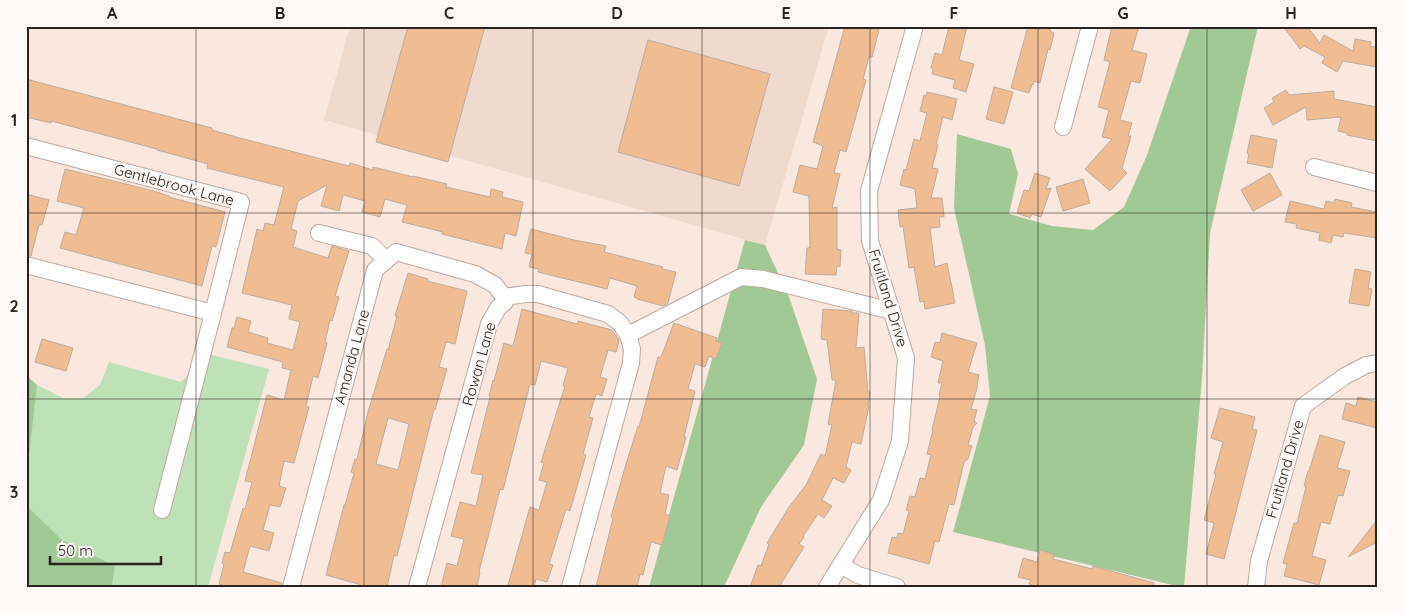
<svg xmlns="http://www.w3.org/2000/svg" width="1403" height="613" viewBox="0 0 1403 613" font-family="Quicksand,sans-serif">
<rect width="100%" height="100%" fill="#fae8de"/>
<path fill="#f0d9cd" d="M350,26H829L765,245L324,120Z"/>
<path fill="#bfe1b7" d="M208,354L269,369L208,587H112L115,566L61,539L26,505V485L37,385L63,398H83L100,385L109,362L181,382Z"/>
<g fill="#a0c996">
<path d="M1191,26H1258L1210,233L1202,378L1184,587H1181L953,532L990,396L985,345L954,208L957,134L1011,149L1018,174L1009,214L1052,226L1093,230L1124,207L1147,155Z"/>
<path d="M745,240L765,245L789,297L817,379L804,445L761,507L724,587H649Z"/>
<path d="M26,375L37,385L26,485Z"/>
<path d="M26,505L61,539L115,566L112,587H26Z"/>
</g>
<g fill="#f0bc92" stroke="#bbaca0" fill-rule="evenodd">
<path d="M408,26H485L448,162L376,142Z"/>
<path d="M845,26H880L872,57H869L863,79L866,80L846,152L840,150L834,173L840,174L832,208L837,207V249L841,250L840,267L837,266L836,275L805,274L807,248H810L809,196L793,192L800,165L817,169L823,146L813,142Z"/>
<path d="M949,26H967L959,60L974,64L966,92L953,88L955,80L932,74L933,69L931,68L935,53L942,55Z"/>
<path d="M1028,26H1051L1050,31L1054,33L1050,50L1048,49L1040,83L1034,81L1033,85L1032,84L1029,93L1011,88Z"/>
<path d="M1112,26H1139L1132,50L1147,54L1140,83L1131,81L1120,120L1132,123L1128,136H1131L1122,168L1127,173L1110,191L1085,169L1112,139L1102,137L1109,110L1098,107L1110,62L1104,60Z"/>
<path d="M1283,26H1307L1320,43L1324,35L1353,51L1355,39L1371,42L1370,46L1377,48V67L1343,61L1337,72L1322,63L1325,57L1304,46L1300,49Z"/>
<path d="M648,40L770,74L739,186L618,152Z"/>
<path d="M26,79L212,128V130L236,137L333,162L349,166L350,163L373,170V167L413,177V176L447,184L446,187L490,197L491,189L503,192L502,197L523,202L516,236L505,233L502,249L442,234L443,232L402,222L407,205L385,199L380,217L362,212L365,201L343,195L339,211L321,206L327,185L298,201L291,229L297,231L293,247L328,258L332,246L349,251L335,296L339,297L332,321L330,320L325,342L327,343L318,378L313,376L306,406L309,407L294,463L284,461L279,486L286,488L280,507L270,505L263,530L274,533L269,551L250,546L243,572L282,583L281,587H227L219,584L224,564L222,563L225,552L230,553L243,508L245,509L252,482L245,481L267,395L284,400L291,370L282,368L283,362L227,347L232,328H234L237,317L251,321L248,332L268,338L267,343L293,350L300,322L289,319L292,305L242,293L257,229L263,231L265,223L274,225L284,187L207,168L208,164L157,150V149L51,121V123L26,117Z"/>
<path d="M994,87L1013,92L1004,124L986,119Z"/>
<path d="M1286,90L1289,95L1334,91V99L1377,107V141L1347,135V133L1338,131L1341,117L1307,120L1306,107L1273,125L1264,108L1274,102L1272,98Z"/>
<path d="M927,92L957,99L952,120L943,117L936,145H938L932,168L938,169L931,198H942L944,217H939L940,227L930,228L935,267L947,263L955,303L925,309L924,301L920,302L914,267L909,268L903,226L900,227L898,210L917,208L915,189L900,185L904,169L906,170L914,139L920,141L927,113L920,111L924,95L926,96Z"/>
<path d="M1251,135L1277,140L1272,168L1247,163L1249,154L1247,153Z"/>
<path d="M65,169L150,190L169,196V197L225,212L216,247L212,246L202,286L60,248L65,232L76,235L84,208L57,201Z"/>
<path d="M1035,173L1050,178L1046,189L1051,188L1041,217L1032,214L1030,218L1017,213L1024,190L1029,191Z"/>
<path d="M1270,173L1282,195L1253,211L1241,190Z"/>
<path d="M1083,179L1090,203L1063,211L1056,187Z"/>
<path d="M26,194L49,200L42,225H39L31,256L26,255Z"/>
<path d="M1335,199L1352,203L1351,207L1377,212V238L1344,233L1343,237L1333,235L1331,243L1319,240L1320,233L1296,228L1297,224L1285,222L1290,201L1324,209L1326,201L1334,203Z"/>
<path d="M531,229L574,240L606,246L604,252L663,267L662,269L676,272L668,303L663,306L637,299V298L634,297L637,286L610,278L607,289L538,272L539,269L529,267L532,254L525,253Z"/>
<path d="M1355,269L1371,272L1368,288L1372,289L1369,306L1349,303Z"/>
<path d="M408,273L428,279L427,281L467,291L455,344L446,342L439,367L447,369L435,410L434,409L397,556L394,555L387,587H358V584L326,575L344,505H345L354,473L351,472L355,459H357L368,412L387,349L388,350L397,316H395ZM388,418L409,424L398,470L376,464Z"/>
<path d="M522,309L577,324L578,321L612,330L619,340L616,352L608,350L600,377L607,379L602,396L596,394L589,417L593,418L583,454L586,455L570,511L566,509L549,564L553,565L547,582L536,579L534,587H514L508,585L530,507L539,510L547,482L539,480L544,463L541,462L565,386H563L568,368L541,361L535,385L530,384L503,490L500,489L488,537L479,571L480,572L477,587H441L447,563L457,566L464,539L451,536L460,502L476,506L483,475L471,473L490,397L489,396L493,380L494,381L504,343L513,346Z"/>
<path d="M823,309L852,311V313H859L856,348L864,347L868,392H870L868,406H869L861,444L852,442L846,467L851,470L844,483L833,478L822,500L832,506L824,518L818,514L803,536L804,537L799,544L804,547L779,587H750L758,565L761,566L769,544L767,543L789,507L806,485L821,454L825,456L832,425L828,424L836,380H832L827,340L821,339Z"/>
<path d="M674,323L717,338L716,341L722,343L716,359L709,356L705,367L695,364L688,389L695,391L684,437H686L677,470L666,466L660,493L669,495L665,514L670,516L662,545L651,542L643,575L640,574L637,587H596L613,518L611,517L626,464L638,426L639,427L658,357H661Z"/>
<path d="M942,333L977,343L968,372L979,375L977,386V388L971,409L977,410L974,421L977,423L973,427L968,445L972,446L968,459L964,462L954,505L949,504L939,542L935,541L929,564L888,553L892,537L897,538L898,533L903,534L909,511L906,510L910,496L915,497L920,478L925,479L931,455L927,454L933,430H932L940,396L939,395L942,383H938L943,361L931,357L935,342L940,343Z"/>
<path d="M42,339L73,348L66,371L35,362Z"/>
<path d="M1358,397L1377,402V428L1342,419L1346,403L1356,406Z"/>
<path d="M1220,408L1255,417L1252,429L1257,430L1224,559L1206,554L1214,523L1204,520L1216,474H1214L1223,442L1211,438Z"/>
<path d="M1320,435L1345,442L1337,468L1350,471L1343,496L1338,495L1330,524L1321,522L1312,556L1326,560L1319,585L1284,576L1287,564L1283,563L1294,523H1297L1306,487L1304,486L1308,471H1309Z"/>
<path d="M1377,520V542L1348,557Z"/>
<path d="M1040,550L1054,554L1053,559L1092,569L1093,566L1154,583V587H1040L1029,584L1031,580L1018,577L1023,558L1037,562Z"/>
</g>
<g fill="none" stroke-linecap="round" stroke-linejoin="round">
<defs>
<g id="minor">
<path d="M1063,127L1090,26"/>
<path d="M26,146L241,202L213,313L26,265"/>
<path d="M1314,167L1377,183"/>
<path d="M319,233L372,246L386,260"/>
<path d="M504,297L526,294H538L608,314L620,323L628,335L632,349L631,363L570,587"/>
<path d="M628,335L741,277L763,279L892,311"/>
<path d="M162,510L213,313"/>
<path d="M841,565L858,575L897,587"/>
<path d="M291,587L375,270L396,252L475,274L495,285L504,297"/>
<path d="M417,587L489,324L498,308L505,302L504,297"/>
<path d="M827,587L881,500L900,441L906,358L870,241L869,191L915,26"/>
<path d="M1256,587L1259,561L1303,406L1345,376L1366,365L1377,363"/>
</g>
</defs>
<use href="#minor" stroke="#bcaba2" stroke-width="18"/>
<use href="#minor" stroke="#fff" stroke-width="16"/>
</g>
<path fill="none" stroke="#2a231f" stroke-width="1" stroke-opacity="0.55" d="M196,26V587M364,26V587M533,26V587M702,26V587M870,26V587M1038,26V587M1207,26V587M26,213H1377M26,399H1377"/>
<g text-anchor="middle" stroke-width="4.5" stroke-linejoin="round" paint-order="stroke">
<g font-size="15" fill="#2a231f" stroke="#fcf9f7">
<text transform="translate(174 185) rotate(15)" y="5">Gentlebrook Lane</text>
<text transform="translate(888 298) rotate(73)" y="5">Fruitland Drive</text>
<text transform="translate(352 357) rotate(-75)" y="5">Amanda Lane</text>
<text transform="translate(479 364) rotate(-74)" y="5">Rowan Lane</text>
<text transform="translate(1285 469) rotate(-74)" y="5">Fruitland Drive</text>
</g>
</g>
<rect width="1403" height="613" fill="none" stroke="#fcf9f7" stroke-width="55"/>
<path d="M50 556v8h111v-8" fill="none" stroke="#2a231f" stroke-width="2.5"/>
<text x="58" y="556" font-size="15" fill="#2a231f" stroke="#fcf9f7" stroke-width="4" paint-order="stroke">50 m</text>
<rect x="28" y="28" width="1348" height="558" fill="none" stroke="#2a231f" stroke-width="2"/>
<g font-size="16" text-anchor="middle" font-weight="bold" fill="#2a231f">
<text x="112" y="19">A</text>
<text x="280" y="19">B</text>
<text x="449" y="19">C</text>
<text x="617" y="19">D</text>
<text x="786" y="19">E</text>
<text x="954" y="19">F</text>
<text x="1123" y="19">G</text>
<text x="1291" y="19">H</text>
<text x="14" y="126">1</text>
<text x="14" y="312">2</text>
<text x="14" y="498">3</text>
</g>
</svg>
